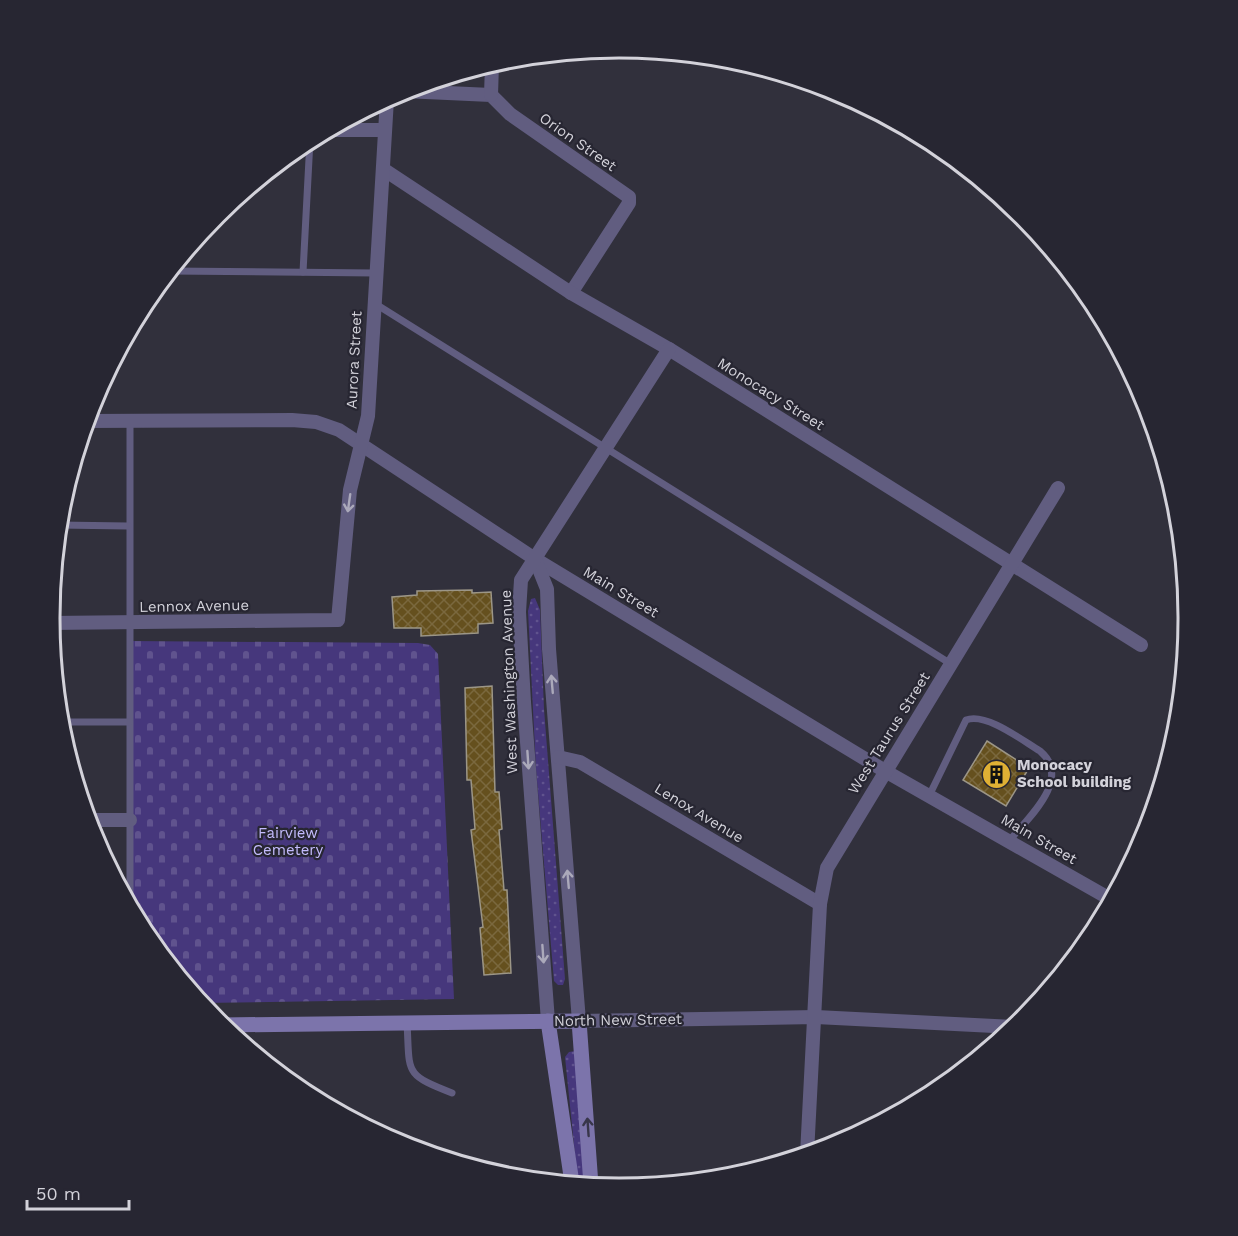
<svg xmlns="http://www.w3.org/2000/svg" width="1238" height="1236" viewBox="0 0 1238 1236" font-family="'Work Sans',sans-serif">
<defs>
<pattern id="grass-dots" width="8" height="8" patternUnits="userSpaceOnUse" patternTransform="scale(1.5)"><rect width="8" height="8" fill="#46377c"/><path d="M2 2h.1M6 6h.1" fill="none" stroke="#60538e" stroke-width="1.8" stroke-linecap="round"/></pattern>
<pattern id="cemetery-stones" width="16" height="16" patternUnits="userSpaceOnUse" patternTransform="scale(1.5)"><rect width="16" height="16" fill="#46377c"/><path d="M2 7V4a2 2 0 0 1 4 0v3zM10 15v-3a2 2 0 0 1 4 0v3z" fill="#60538e"/></pattern>
<pattern id="building-cross-hatch" width="8" height="8" patternUnits="userSpaceOnUse" patternTransform="scale(1.5)"><rect width="8" height="8" fill="#65501e"/><path d="M0 0l8 8M0 8l8-8" fill="none" stroke="#7a683e"/></pattern>
</defs>
<rect width="100%" height="100%" fill="#31303c"/>
<g fill="url(#grass-dots)">
<path d="M535,598L540,610L544,709L565,979L563,985H558L554,981L536,769L528,611L531,599Z"/>
<path d="M575,1051L585,1185L578,1184L565,1057L569,1052Z"/>
</g>
<path fill="url(#cemetery-stones)" d="M128,641L418,643L430,645L438,654L454,999L201,1003L145,934L130,907Z"/>
<g fill="url(#building-cross-hatch)" stroke="#9c9687" stroke-width="1.5">
<path d="M472,590V593L491,592L493,623L478,624V633L421,636V628H394L392,597L417,595V591Z"/>
<path d="M492,686L495,792H499L502,829L499,830L504,890H507L511,973L484,975L480,928L483,927L471,830L475,829L471,780H467L465,688Z"/>
<path d="M987,741L1029,768L1006,806L963,780Z"/>
</g>
<g fill="none" stroke-linecap="round" stroke-linejoin="round">
<g stroke="#615d80" stroke-width="7">
<path d="M170,271L375,273"/>
<path d="M303,272L310,140"/>
<path d="M374,303L951,664"/>
<path d="M130,421V907"/>
<path d="M58,525L128,526"/>
<path d="M59,722H129"/>
<path d="M929,796L966,720C986,712 1023,741 1040,751C1073,779 1028,818 1009,841"/>
<path d="M407,1023C410,1073 403,1074 452,1093"/>
</g>
<g stroke="#615d80" stroke-width="14">
<path d="M404,91L491,95L510,114L629,197V203L571,293"/>
<path d="M491,95L492,64"/>
<path d="M329,130H385"/>
<path d="M383,169L571,293L669,349L1141,645"/>
<path d="M86,421L292,420L316,422L339,430L535,559L885,771L1112,900"/>
<path d="M535,559L547,589L549,649L579,1021L816,1017L1014,1027"/>
<path d="M50,623L338,620L350,490L368,416L387,99"/>
<path d="M558,757L580,762L820,904"/>
<path d="M88,820H130"/>
<path d="M548,1021L524,702L519,612L521,580L669,349"/>
<path d="M807,1154L820,904L827,868L1058,488"/>
</g>
<g stroke="#7c74ab" stroke-width="15">
<path d="M548,1021L572,1183"/>
<path d="M221,1025L579,1021L591,1185"/>
</g>
</g>
<defs><path id="oneway-shaft" d="M-6 0H5M1.5-3L5.5 0L1.5 3" fill="none" stroke-width="1.6" stroke-linecap="round" stroke-linejoin="round" transform="scale(1.5)"/></defs>
<g stroke="#aba9ba">
<use href="#oneway-shaft" transform="translate(349 503) rotate(98)"/>
<use href="#oneway-shaft" transform="translate(552 684) rotate(-95)"/>
<use href="#oneway-shaft" transform="translate(528 760) rotate(86)"/>
<use href="#oneway-shaft" transform="translate(568 879) rotate(-95)"/>
<use href="#oneway-shaft" transform="translate(543 954) rotate(86)"/>
</g>
<use stroke="#38364a" href="#oneway-shaft" transform="translate(588 1127) rotate(-94)"/>
<defs>
<symbol id="building-disc" viewBox="-11 -11 22 22"><circle r="9.5" fill="#dfb034" stroke="#272632"/><path d="M-4-6H4V6H1V3H-1V6H-4ZM-2.5-4.3h1.7v1.8h-1.7ZM.8-4.3h1.7v1.8H.8ZM-2.5-1h1.7V.8h-1.7ZM.8-1h1.7V.8H.8Z" fill="#111"/></symbol>
</defs>
<g fill-rule="evenodd">
<use href="#building-disc" x="980" y="758" width="33" height="33"/>
</g>
<g text-anchor="middle" stroke-width="4.5" stroke-linejoin="round" paint-order="stroke">
<g font-size="15" fill="#d3d2da" stroke="#272632">
<text transform="translate(578 142) rotate(35)" y="5">Orion Street</text>
<text transform="translate(354 360) rotate(-87)" y="5">Aurora Street</text>
<text transform="translate(771 394) rotate(32)" y="5">Monocacy Street</text>
<text transform="translate(621 592) rotate(31)" y="5">Main Street</text>
<text transform="translate(194 606) rotate(-1)" y="5">Lennox Avenue</text>
<text transform="translate(509 682) rotate(-92)" y="5">West Washington Avenue</text>
<text transform="translate(889 733) rotate(-58)" y="5">West Taurus Street</text>
<text transform="translate(699 813) rotate(31)" y="5">Lenox Avenue</text>
<text transform="translate(1039 839) rotate(30)" y="5">Main Street</text>
<text transform="translate(618 1020) rotate(-1)" y="5">North New Street</text>
</g>
<g font-size="15" font-weight="bold" fill="#d3d2da" stroke="#272632" text-anchor="start">
<text x="1017" y="770">Monocacy<tspan x="1017" dy="17">School building</tspan></text>
</g>
<g font-size="15" fill="#c3bbfc" stroke="#272632">
<text x="288" y="838">Fairview<tspan x="288" dy="17">Cemetery</tspan></text>
</g>
</g>
<path d="M0 0H1238V1236H0ZM619 58H619A559 559 0 0 1 1178 617V619A559 559 0 0 1 619 1178H619A559 559 0 0 1 60 619V617A559 559 0 0 1 619 58Z" fill="#272632" fill-rule="evenodd"/>
<path fill="none" stroke="#d3d2da" stroke-width="3" d="M619 58H619A559 559 0 0 1 1178 617V619A559 559 0 0 1 619 1178H619A559 559 0 0 1 60 619V617A559 559 0 0 1 619 58Z"/>
<path d="M27 1200v9h102v-9" fill="none" stroke="#d3d2da" stroke-width="3"/>
<text x="36" y="1200" font-size="18" fill="#d3d2da" stroke="#272632" stroke-width="4.5" paint-order="stroke">50 m</text>
</svg>
